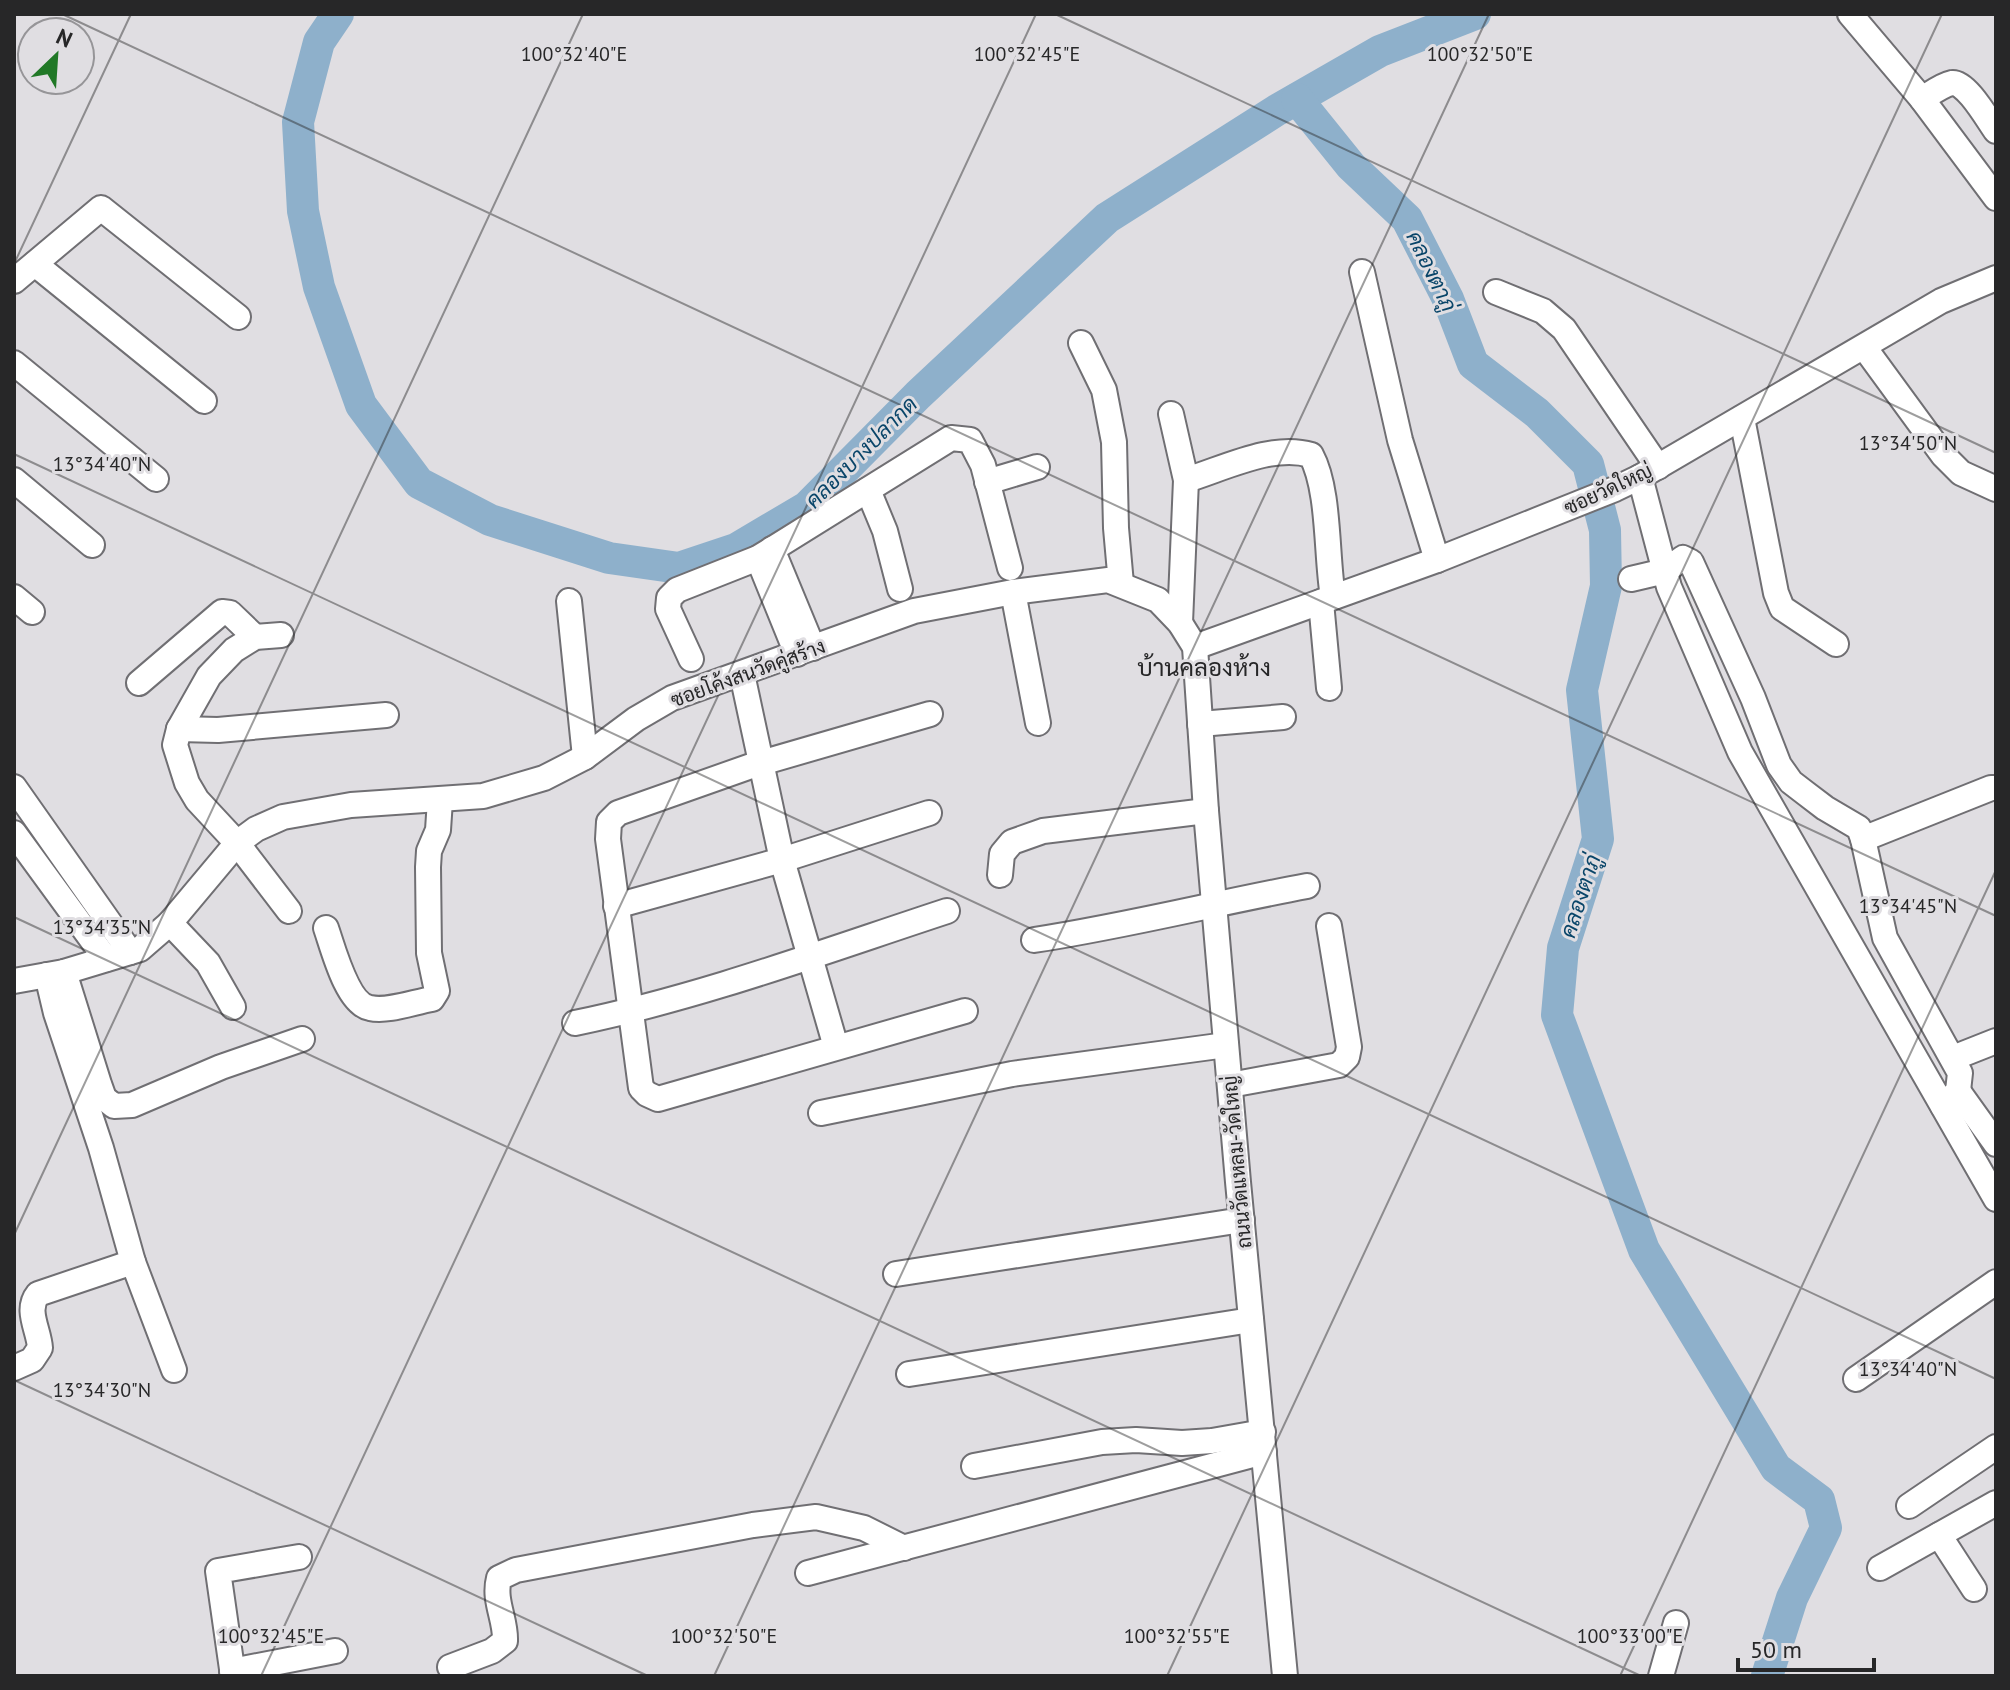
<svg xmlns="http://www.w3.org/2000/svg" width="2010" height="1690" viewBox="0 0 2010 1690" font-family="'PT Sans',Sarabun,sans-serif">
<rect width="100%" height="100%" fill="#e0dee2"/>
<g fill="none" stroke-linecap="round" stroke-linejoin="round">
<g stroke="#8eb0cb" stroke-width="32">
<path d="M338,14L319,42L298,122L303,211L319,287L361,405L419,483L490,520L609,558L679,568L736,549L807,507L918,395L1107,218L1277,110L1380,51L1475,14"/>
<path d="M1297,99L1351,166L1407,219L1448,299L1473,364L1537,413L1588,464L1605,530L1606,586L1582,690L1598,839L1563,948L1557,1015L1644,1250L1776,1468L1819,1500L1826,1528L1792,1598L1767,1676"/>
</g>
<defs>
<g id="minor">
<path d="M1850,14L1922,99"/>
<path d="M1996,131C1988,120 1966,81 1952,83C1942,85 1930,94 1922,99L1996,198"/>
<path d="M35,264L204,401"/>
<path d="M1362,272L1400,440L1437,560"/>
<path d="M14,281L101,208L238,317"/>
<path d="M1496,292L1543,311L1564,329L1658,467"/>
<path d="M1081,343L1104,390L1114,442L1116,528L1121,584"/>
<path d="M1864,347L1943,455L1961,473L1996,489"/>
<path d="M14,363L156,479"/>
<path d="M1171,414L1186,480L1180,623"/>
<path d="M1742,418L1776,593L1782,608L1836,644"/>
<path d="M1640,477L1669,587L1740,752L1996,1199"/>
<path d="M14,480L92,545"/>
<path d="M1186,480C1223,469 1272,443 1311,455C1330,490 1326,556 1333,597"/>
<path d="M987,482L1037,467"/>
<path d="M868,490L885,531L900,589"/>
<path d="M772,549L813,648"/>
<path d="M758,558L797,654"/>
<path d="M1631,579L1665,571L1683,558L1691,562L1753,698L1779,765L1791,782L1804,792L1825,808L1859,828L1863,839L1885,938L1960,1073L1958,1091L1943,1106"/>
<path d="M1013,592L1038,723"/>
<path d="M14,597L32,612"/>
<path d="M569,601L585,757"/>
<path d="M1321,602L1329,688"/>
<path d="M281,635L255,637L234,650L209,676L179,729L175,745L187,783L197,800L237,843L289,911"/>
<path d="M1195,647L1437,560L1615,489L1640,477L1941,301L1996,278"/>
<path d="M691,659L668,609L669,598L677,590L758,558L951,438L970,440L983,465L1010,568"/>
<path d="M742,674L782,860L836,1047"/>
<path d="M139,683L222,612L230,613L255,637"/>
<path d="M930,714L754,765L618,813L609,822L608,839L641,1088L647,1094L658,1099L965,1011"/>
<path d="M1200,724L1283,717"/>
<path d="M179,729L218,730L386,715"/>
<path d="M14,787L130,952"/>
<path d="M14,833L106,959"/>
<path d="M1863,839L1991,788H1996"/>
<path d="M1000,875L1002,854L1012,842L1043,831L1206,811"/>
<path d="M616,906L782,860L929,813"/>
<path d="M170,923L208,963L233,1007"/>
<path d="M326,928C333,948 347,1004 370,1008C388,1012 414,1002 432,999L437,991L429,953L428,867L429,851L438,830L440,800"/>
<path d="M1034,940C1126,926 1216,903 1307,886"/>
<path d="M64,972L99,1084L104,1098L114,1106L132,1105L221,1067L302,1039"/>
<path d="M14,981L64,972L140,949L170,923L237,843L256,829L283,817L351,805L483,796L544,778L585,757L636,719L672,698L914,611L1013,592L1108,580L1158,600L1180,623L1195,647L1206,811L1238,1182L1285,1676"/>
<path d="M575,1023C701,997 825,951 947,911"/>
<path d="M1953,1058L1996,1041"/>
<path d="M1230,1085L1339,1065L1347,1057L1349,1047L1329,926"/>
<path d="M1958,1091L1996,1144"/>
<path d="M821,1113L1012,1074L1226,1045"/>
<path d="M133,1262L174,1370"/>
<path d="M896,1274L1242,1220"/>
<path d="M14,1368L32,1360L40,1348C39,1330 25,1310 38,1294L133,1262L101,1148L56,1013L47,975"/>
<path d="M909,1374L1251,1320"/>
<path d="M1856,1379L1996,1282"/>
<path d="M974,1466L1102,1442L1136,1440L1182,1443L1212,1441L1263,1432"/>
<path d="M1909,1506L1996,1447"/>
<path d="M1939,1535L1974,1589"/>
<path d="M1880,1568L1996,1503"/>
<path d="M808,1573L1264,1452"/>
<path d="M450,1667L492,1651L505,1641C506,1619 493,1601 499,1578L516,1570L753,1525L816,1517L864,1528L904,1548"/>
<path d="M232,1671L335,1651"/>
<path d="M233,1676L218,1571L299,1557"/>
<path d="M1661,1676L1676,1623"/>
</g>
</defs>
<use href="#minor" stroke="#706f73" stroke-width="28"/>
<use href="#minor" stroke="#fff" stroke-width="24"/>
</g>
<path fill="none" stroke="#272728" stroke-width="2" stroke-opacity="0.45" d="M62,14L1996,916M1055,14L1996,453M14,264L131,14M14,454L1996,1379M14,917L1641,1676M14,1235L583,14M14,1380L648,1676M261,1676L1036,14M714,1676L1489,14M1167,1676L1942,14M1620,1676L1996,870"/>
<g text-anchor="middle" stroke-width="6" stroke-linejoin="round" paint-order="stroke">
<g font-size="20" fill="#272728" stroke="#e0dee2">
<text transform="translate(1608 489) rotate(-25)" y="7">ซอยวัดใหญ่</text>
<text transform="translate(748 673) rotate(-20)" y="7">ซอยโค้งสนวัดคู่สร้าง</text>
<text transform="translate(1237 1162) rotate(-95)" y="7">ถนนวัดแหลม-วัดใหญ่</text>
</g>
<g font-size="22" font-style="italic" fill="#094569" stroke="#e0dee2">
<text transform="translate(1432 271) rotate(64)" y="8">คลองตาภู่</text>
<text transform="translate(861 452) rotate(-45)" y="8">คลองบางปลากด</text>
<text transform="translate(1580 896) rotate(-72)" y="8">คลองตาภู่</text>
</g>
<g font-size="24" fill="#272728" stroke="#e0dee2">
<text x="1204" y="676">บ้านคลองห้าง</text>
</g>
</g>
<g font-size="20" text-anchor="middle" fill="#272728" stroke="#e0dee2" stroke-width="6" stroke-linejoin="round" paint-order="stroke">
<text x="574" y="61">100°32'40"E</text>
<text x="1027" y="61">100°32'45"E</text>
<text x="1480" y="61">100°32'50"E</text>
<text x="1908" y="450">13°34'50"N</text>
<text x="102" y="471">13°34'40"N</text>
<text x="1908" y="913">13°34'45"N</text>
<text x="102" y="934">13°34'35"N</text>
<text x="1908" y="1376">13°34'40"N</text>
<text x="102" y="1397">13°34'30"N</text>
<text x="1630" y="1643">100°33'00"E</text>
<text x="271" y="1643">100°32'45"E</text>
<text x="724" y="1643">100°32'50"E</text>
<text x="1177" y="1643">100°32'55"E</text>
</g>
<rect width="2010" height="1690" fill="none" stroke="#272728" stroke-width="32"/>
<g transform="translate(56 56) rotate(25)"><circle r="38" fill="#e0dee2" stroke="#969598" stroke-width="2"/>
<path d="M0-6L14 30L0 20L-14 30Z" fill="#207826"/>
<text y="-12" font-size="22" font-weight="bold" text-anchor="middle" fill="#272728">N</text>
</g>
<path d="M1738 1658v12h136v-12" fill="none" stroke="#272728" stroke-width="4"/>
<text x="1750" y="1658" font-size="24" fill="#272728" stroke="#e0dee2" stroke-width="6" paint-order="stroke">50 m</text>
</svg>
